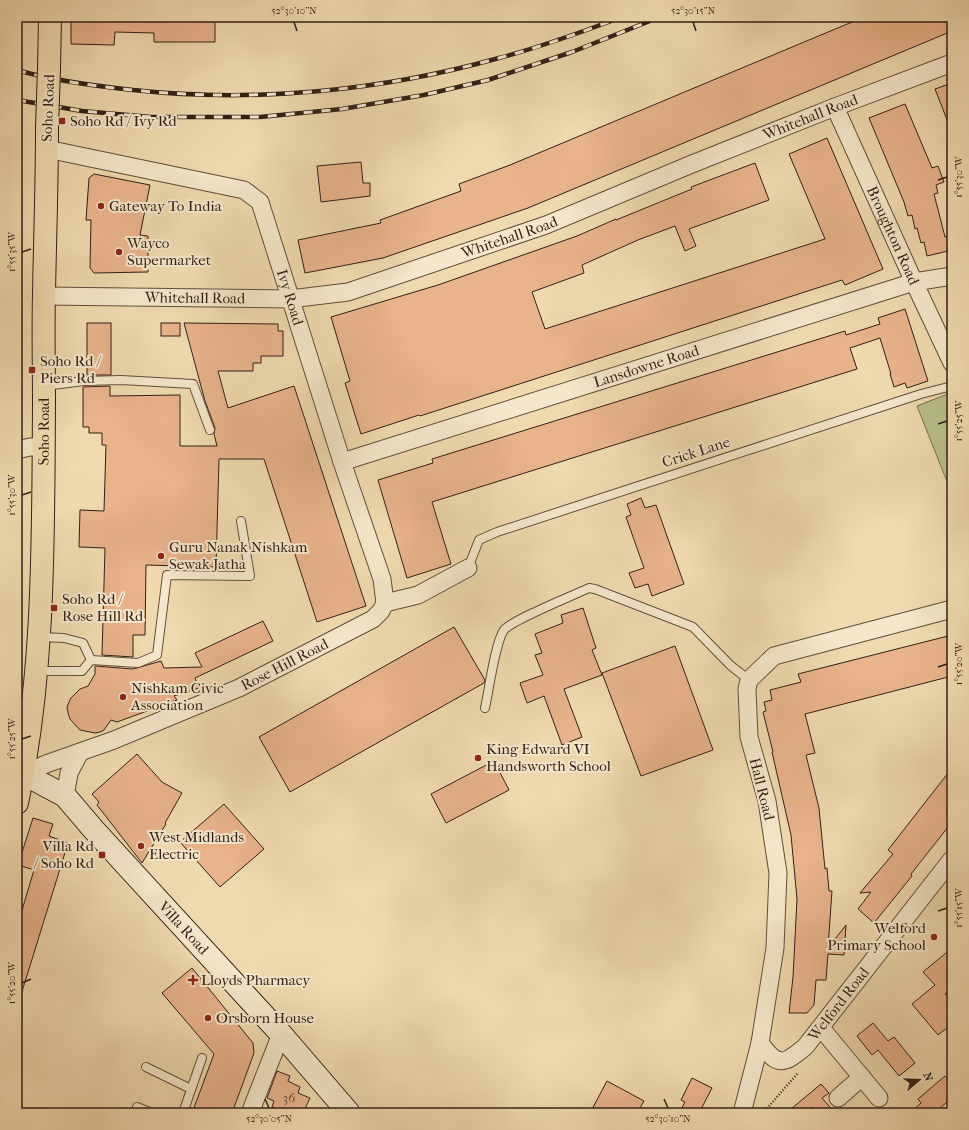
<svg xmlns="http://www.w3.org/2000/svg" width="969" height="1130" viewBox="0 0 969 1130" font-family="'IM FELL French Canon',serif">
<rect width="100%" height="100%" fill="#efdaaf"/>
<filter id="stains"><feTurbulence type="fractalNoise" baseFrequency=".005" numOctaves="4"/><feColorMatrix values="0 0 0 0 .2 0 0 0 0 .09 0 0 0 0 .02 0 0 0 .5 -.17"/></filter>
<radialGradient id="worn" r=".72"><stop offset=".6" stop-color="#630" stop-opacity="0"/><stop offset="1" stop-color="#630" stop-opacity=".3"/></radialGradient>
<path fill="#b9c08b" stroke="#767051" d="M950,393L952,398V494L917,406Z"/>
<g fill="#e9b38c" stroke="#321f17">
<path d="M71,17H149V19H215V42H154V33L115,32L114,45L71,44Z"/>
<path d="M864,17H952V31L528,208L383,258L305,273L298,240L381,223L380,220L461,191L459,184L510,165Z"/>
<path d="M952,83V130H951L935,89Z"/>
<path d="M905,104L932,168L938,166L944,182L936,185L938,193L934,194L945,237L952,235V250L927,256L924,242L921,243L917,228L915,229L912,215L908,216L904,202L869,118Z"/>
<path d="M827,138L883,269L845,285L842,280L420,416L419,415L361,434L345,383L350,381L331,317L438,285L577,236L616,219V220L692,189L691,187L755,163L769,200L689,229L696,246L685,251L675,226L638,240L582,265L584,273L532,292L545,329L825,239L789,154Z"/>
<path d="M361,162L363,183H370V196L321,202L317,166Z"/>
<path d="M94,174L150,185L140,235L148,236V272L94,273L90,268L91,220H86L89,178Z"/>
<path d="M905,309L928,381L907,388L905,383L894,387L890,374H891L880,338L850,348L857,369L432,502L451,564L407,578L378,480L433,463L432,459L845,331L846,335L880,324L878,318Z"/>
<rect x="87" y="323" width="24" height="52"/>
<rect x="161" y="323" width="19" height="13"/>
<path d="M184,323L278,324V331H283V356H261V363H253V371H218L228,408L294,386L366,606L317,622L264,459H219L216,567L146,565L145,635H133V657L102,655L105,548L79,547L80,510L104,511L106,445H102V433H89V427H83V387L110,386V396L180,395V446H217L214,434L215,428L205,401Z"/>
<path d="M641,498L645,508L656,505L684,584L652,596L648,584L635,588L629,573L644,568L626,517L631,515L627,504Z"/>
<path d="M583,608L596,648L592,650L602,675L564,689L582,737L562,745L544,696L527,703L520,683L543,675L535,655L542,653L535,634L563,623L561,615Z"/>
<path d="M263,621L273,641L195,678L199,688L174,696L177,700L117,722L111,720L104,730L100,732L95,733L80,730L70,719L68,713L67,707L69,702L71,698L80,689L88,686L95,674V666L133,669L161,661L164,668L202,667L195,653Z"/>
<path d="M454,627L485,680L484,683L290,792L259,737Z"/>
<path d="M952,635V676L805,714L815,753L806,755L819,808L825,869L827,868L829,891H832L828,948L846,925L844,955L828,954L826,980H816L814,1005L807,1013H789L793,977L797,899L791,835L772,752H773L763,712L766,711L764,702L772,700L770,690L801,682L798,674Z"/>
<path d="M675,646L713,750L641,776L602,673Z"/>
<path d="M137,754L162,782L182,793L165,823L166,824L142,863L97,805L99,802L92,794Z"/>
<path d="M494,761L509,790L446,823L431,794Z"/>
<path d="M952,768V822L911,874L912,876L874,923L858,909L871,892L860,893L893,854L888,850Z"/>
<path d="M224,804L264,849L220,887L180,842Z"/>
<path d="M33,818L53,824L49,836L68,843L20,998L17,997V927L34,870L18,865Z"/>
<path d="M952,948V989L945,994L952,1002V1024L938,1035L912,1004L935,985L923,972Z"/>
<path d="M192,968L253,1043L254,1053L232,1113H192L214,1054L162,993Z"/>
<path d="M873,1023L888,1041L894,1037L915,1063L899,1076L878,1050L872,1055L857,1036Z"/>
<path d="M277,1071L290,1076L288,1081L300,1087L298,1093L310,1098L303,1113H285L272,1107L274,1101L267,1098Z"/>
<path d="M945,1076L952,1084V1098L934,1113H910L921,1103L918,1099Z"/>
<path d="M692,1078L712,1088L699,1113H679L685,1102L681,1100Z"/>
<path d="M607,1081L644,1101L637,1113H590Z"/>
<path d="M821,1084L829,1093L822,1098L835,1113H817L812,1107L805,1113H795L791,1109Z"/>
</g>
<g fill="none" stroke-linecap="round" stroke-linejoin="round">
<defs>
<g id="service">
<path d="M45,386L84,381L121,380L193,384L210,430"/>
<path d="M468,568L479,540L497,532L921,394L952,386"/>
<path d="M91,660L138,663L157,655L167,575L250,576L241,521"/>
<path d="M38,671H82L91,660L83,643L64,638L40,637"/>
<path d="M485,708C489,690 495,643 504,630C512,620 574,595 589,588L595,589L693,627L730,665L749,680"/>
<path d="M146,1067L191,1089"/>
<path d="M137,1107L152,1113"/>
<path d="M183,1113L202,1058"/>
</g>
<g id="minor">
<path id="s1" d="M835,107L914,282L952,363"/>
<path id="s2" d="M47,149L244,190L260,202L342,462L382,579L385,603"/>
<path id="s3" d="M44,296L290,299L348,292L546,225L692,164L835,107L952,63"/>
<path d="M17,450L30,447H44"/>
<path id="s4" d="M342,462L914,282L952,276"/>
<path d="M385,603L418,595L468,568"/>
<path id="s5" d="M24,774L46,764L114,740L239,688L373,619L381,611L385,603"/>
<path d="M65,796L69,773L80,752"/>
<path d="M821,1028L879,1098"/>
<path id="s6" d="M760,1043C778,1067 783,1065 805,1047L952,859"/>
<path d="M838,1098L862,1077"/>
<path d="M250,1113L281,1034"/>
<path d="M742,1113L760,1043L775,948L778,873L767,801L749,737L747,689L749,680L774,656L952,609"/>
</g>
<g id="secondary">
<path id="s7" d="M24,774L65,796L94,830L281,1034L349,1113"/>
</g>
<g id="trunk">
<path d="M49,68L50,17"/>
<path id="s8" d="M17,803C45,672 43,537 44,403C44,367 43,330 44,294C45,238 47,183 47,127"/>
</g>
</defs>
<use href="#service" stroke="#614e3d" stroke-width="10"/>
<use href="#minor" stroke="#614e3d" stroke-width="19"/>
<use href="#secondary" stroke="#321f17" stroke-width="24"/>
<use href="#trunk" stroke="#321f17" stroke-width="24"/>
<path stroke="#321f17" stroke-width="2.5" stroke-dasharray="1 2" stroke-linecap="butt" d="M763,1113L798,1073"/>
<use href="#service" stroke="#f5e7cb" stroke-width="8"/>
<use href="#minor" stroke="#f5e7cb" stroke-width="17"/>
<use href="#secondary" stroke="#f5e7cb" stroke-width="22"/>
<use href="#trunk" stroke="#efdaaf" stroke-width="22"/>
<defs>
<g id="rail">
<path d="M17,70C54,81 95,86 133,90C255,103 381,91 499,58C541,47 582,32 622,17"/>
<path d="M17,100L82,111L151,117H260L342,109L424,95L488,80L572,52L660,17"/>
</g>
</defs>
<use href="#rail" stroke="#321f17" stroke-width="4.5"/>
<use href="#rail" stroke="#f5e7cb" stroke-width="3" stroke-dasharray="9" stroke-linecap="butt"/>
<defs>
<path id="trunk-bridge" d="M47,127L49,68"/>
</defs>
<use href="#trunk-bridge" stroke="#321f17" stroke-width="24" stroke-linecap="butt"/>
<use href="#trunk-bridge" stroke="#efdaaf" stroke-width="22"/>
</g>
<path fill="none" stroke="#321f17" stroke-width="1.5" d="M294,22L297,31M693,22L696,31M938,180L947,177M22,252L31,249M938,424L947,421M22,495L31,492M938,667L947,664M22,739L31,736M938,911L947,908M22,983L31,979M265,1099L269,1108M664,1099L668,1108"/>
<g fill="#8f2418" stroke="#f5e7cb" stroke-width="1.5">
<rect x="58" y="117" width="8" height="8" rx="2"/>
<circle cx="101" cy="206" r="4"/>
<circle cx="119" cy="252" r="4"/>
<rect x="28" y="366" width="8" height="8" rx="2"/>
<circle cx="161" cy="556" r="4"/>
<rect x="50" y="604" width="8" height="8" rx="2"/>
<circle cx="123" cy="697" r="4"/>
<circle cx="478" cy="758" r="4"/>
<circle cx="141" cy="846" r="4"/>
<rect x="98" y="851" width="8" height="8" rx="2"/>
<circle cx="934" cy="937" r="4"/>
<path d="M191 974h4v4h4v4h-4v4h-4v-4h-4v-4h4z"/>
<circle cx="208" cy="1018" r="4"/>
</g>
<g text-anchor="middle" stroke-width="4" stroke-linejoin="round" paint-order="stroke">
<g font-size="13" fill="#604434">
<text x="289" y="1102">36</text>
</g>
<g font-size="15" fill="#321f17" stroke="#f5e7cb">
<text transform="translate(48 108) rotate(-88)" y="5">Soho Road</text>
<text dy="5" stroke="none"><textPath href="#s3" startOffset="799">Whitehall Road</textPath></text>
<text dy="5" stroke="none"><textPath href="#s1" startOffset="141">Broughton Road</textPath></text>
<text dy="5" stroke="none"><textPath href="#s3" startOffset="475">Whitehall Road</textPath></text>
<text dy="5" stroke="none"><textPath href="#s2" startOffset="321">Ivy Road</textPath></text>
<text dy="5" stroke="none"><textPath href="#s3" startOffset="151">Whitehall Road</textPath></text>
<text dy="5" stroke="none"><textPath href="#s4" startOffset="319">Lansdowne Road</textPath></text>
<text dy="5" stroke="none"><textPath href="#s8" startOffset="373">Soho Road</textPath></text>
<text transform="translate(696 452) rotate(-18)" y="5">Crick Lane</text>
<text dy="5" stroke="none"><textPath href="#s5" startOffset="283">Rose Hill Road</textPath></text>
<text transform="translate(762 789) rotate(76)" y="5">Hall Road</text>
<text dy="5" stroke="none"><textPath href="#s7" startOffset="224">Villa Road</textPath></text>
<text dy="5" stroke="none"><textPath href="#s6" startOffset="111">Welford Road</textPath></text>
</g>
<g font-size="15" fill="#321f17" stroke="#f5e7cb" text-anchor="start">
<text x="70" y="126">Soho Rd / Ivy Rd</text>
<text x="109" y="211">Gateway To India</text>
<text x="127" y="248">Wayco<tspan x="127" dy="17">Supermarket</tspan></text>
<text x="40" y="366">Soho Rd /<tspan x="40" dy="17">Piers Rd</tspan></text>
<text x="169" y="552">Guru Nanak Nishkam<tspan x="169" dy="17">Sewak Jatha</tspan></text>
<text x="62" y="604">Soho Rd /<tspan x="62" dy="17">Rose Hill Rd</tspan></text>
<text x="131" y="693">Nishkam Civic<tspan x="131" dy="17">Association</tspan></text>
<text x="486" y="754">King Edward VI<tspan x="486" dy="17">Handsworth School</tspan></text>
<text x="149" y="842">West Midlands<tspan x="149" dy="17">Electric</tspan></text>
<text x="94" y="851" text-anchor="end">Villa Rd<tspan x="94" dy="17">/ Soho Rd</tspan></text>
<text x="926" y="933" text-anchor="end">Welford<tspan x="926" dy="17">Primary School</tspan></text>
<text x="201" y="985">Lloyds Pharmacy</text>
<text x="216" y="1023">Orsborn House</text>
</g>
</g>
<rect width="969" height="1130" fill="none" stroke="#efdaaf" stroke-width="44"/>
<g transform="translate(919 1080) rotate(71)" stroke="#f5e7cb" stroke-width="3" paint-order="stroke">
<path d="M0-3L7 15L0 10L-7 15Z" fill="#321f17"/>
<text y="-6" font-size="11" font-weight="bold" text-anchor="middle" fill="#321f17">N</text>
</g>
<rect x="22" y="22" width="925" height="1086" fill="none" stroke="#321f17" stroke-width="1.5"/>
<g font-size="10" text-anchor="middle" fill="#321f17">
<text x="294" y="14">52°30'10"N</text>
<text x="693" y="14">52°30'15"N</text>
<text transform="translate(958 177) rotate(-90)" y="4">1°55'30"W</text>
<text transform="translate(11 252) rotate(-90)" y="4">1°55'35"W</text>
<text transform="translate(958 421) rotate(-90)" y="4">1°55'25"W</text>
<text transform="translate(11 495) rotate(-90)" y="4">1°55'30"W</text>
<text transform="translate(958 664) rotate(-90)" y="4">1°55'20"W</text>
<text transform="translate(11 739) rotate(-90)" y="4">1°55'25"W</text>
<text transform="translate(958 908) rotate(-90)" y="4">1°55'15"W</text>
<text transform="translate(11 983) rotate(-90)" y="4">1°55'20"W</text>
<text x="269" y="1122">52°30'05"N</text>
<text x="668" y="1122">52°30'10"N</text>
</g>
<rect width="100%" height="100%" filter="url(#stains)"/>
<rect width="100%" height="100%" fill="url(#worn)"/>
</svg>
